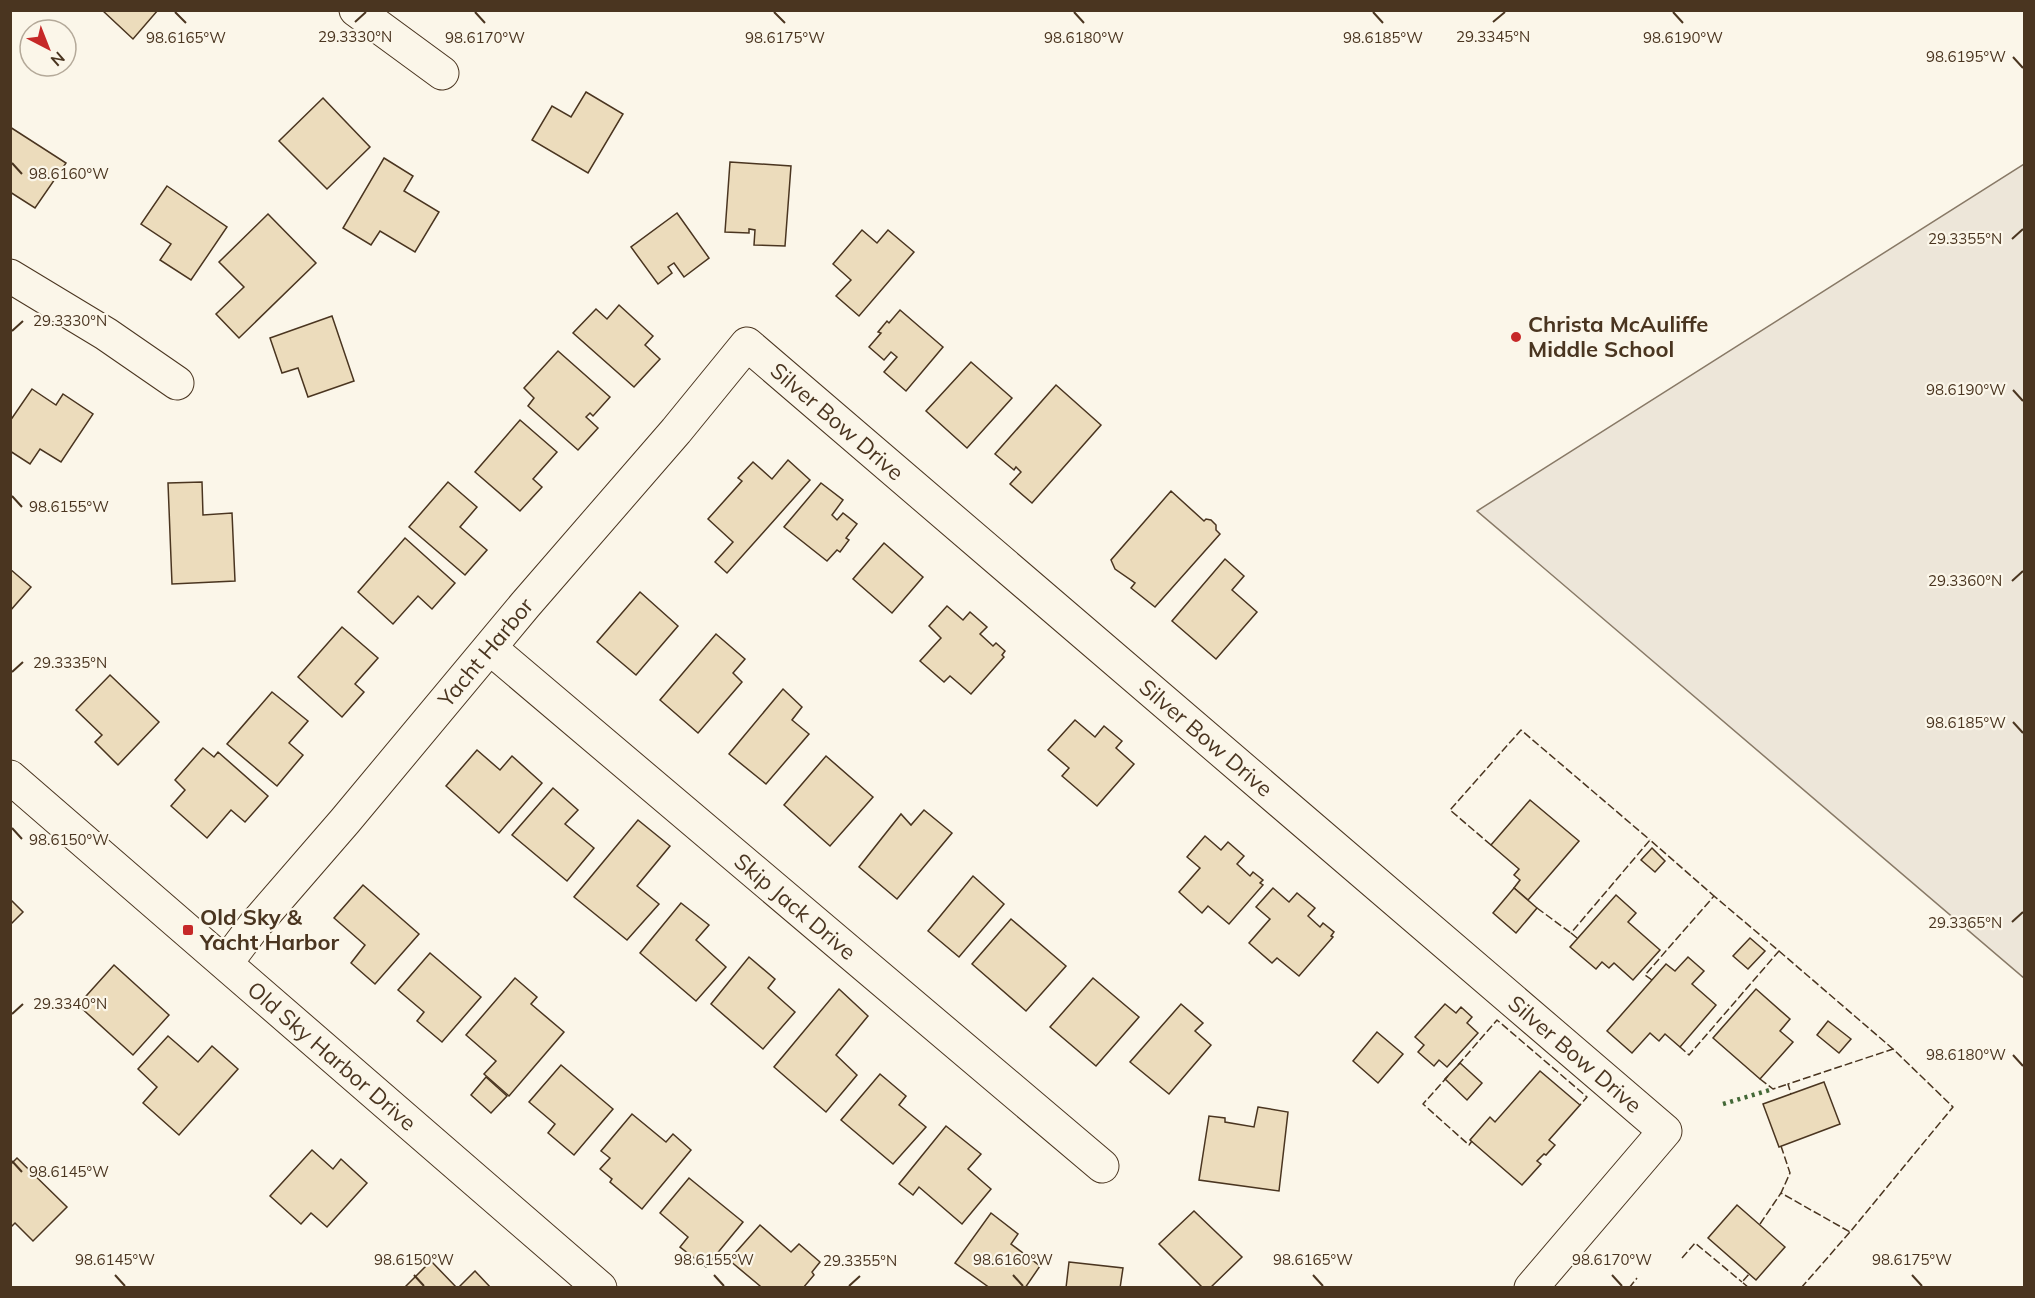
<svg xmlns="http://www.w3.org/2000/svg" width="2035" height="1298" viewBox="0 0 2035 1298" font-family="Mulish,sans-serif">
<rect width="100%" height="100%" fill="#fbf6e9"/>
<path fill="#ede6d9" stroke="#887966" stroke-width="1.5" d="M2024,164V978L1477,511Z"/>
<g fill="#ecdcbc" stroke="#4a3520" stroke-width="1.5">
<path d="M102,10H158L133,39Z"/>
<path d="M586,92L623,114L588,173L532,140L552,106L571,117Z"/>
<path d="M323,98L370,147L327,189L279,141Z"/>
<path d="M10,127L66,163L35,208L10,192Z"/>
<path d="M384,158L413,176L404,191L439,212L415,252L380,231L371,245L343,228Z"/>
<path d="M730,162L791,166L785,246L754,245L755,230L749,229V233L725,232Z"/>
<path d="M167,186L227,227L191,280L160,260L171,244L141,224Z"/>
<path d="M677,213L709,258L684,277L674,263L668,267L672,273L658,284L631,247Z"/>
<path d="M268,214L316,263L239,338L216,314L244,287L219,262Z"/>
<path d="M862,230L877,243L888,230L914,252L859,316L836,296L851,280L833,264Z"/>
<path d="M619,305L653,336L645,345L660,359L634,387L573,333L596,309L607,319Z"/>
<path d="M900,310L943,347L906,391L884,372L897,357L891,352L884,360L869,347L881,333L878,332L887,321L889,323Z"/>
<path d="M332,316L354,381L308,397L298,368L282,373L270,338Z"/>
<path d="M558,351L610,397L593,416L590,413L586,417L598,428L578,450L528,406L534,398L524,388Z"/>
<path d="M971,362L1012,398L967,448L926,411Z"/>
<path d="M1056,385L1101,425L1032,503L1010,484L1021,472L1016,467L1014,470L995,454Z"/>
<path d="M32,389L56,405L63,394L93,414L61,462L40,449L30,464L10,451V421Z"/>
<path d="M520,420L557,452L533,479L542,487L520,511L475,472Z"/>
<path d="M788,460L810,480L727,573L715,562L733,542L708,519L742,481L738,478L753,462L772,479Z"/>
<path d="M202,482L203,515L232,513L235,581L172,584L168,483Z"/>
<path d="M448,482L477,507L460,527L487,550L465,575L409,527Z"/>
<path d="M821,483L843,500L832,515L837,520L843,513L857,524L846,538L849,540L840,552L837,550L827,561L784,527Z"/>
<path d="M1171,491L1204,521L1206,519L1211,520L1216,525V530L1220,534L1155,607L1131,588L1135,583L1115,569L1111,560Z"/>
<path d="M405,538L455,583L432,609L418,596L393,624L358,592Z"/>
<path d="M884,543L923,577L892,613L853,579Z"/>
<path d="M1225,559L1244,576L1232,590L1257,612L1216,659L1172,621Z"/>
<path d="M10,569L31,587L10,611Z"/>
<path d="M640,592L678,626L636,675L597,642Z"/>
<path d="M947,606L963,620L970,612L987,627L980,634L993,646L996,643L1005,651L1002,655L1004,657L971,694L950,676L944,682L920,661L941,638L929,626Z"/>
<path d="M342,627L378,658L355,684L364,692L342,717L298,677Z"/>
<path d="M716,634L745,659L733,673L742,682L698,733L660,700Z"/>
<path d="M110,675L159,722L118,765L95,742L102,735L76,710Z"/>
<path d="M783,689L802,707L792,720L809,734L766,784L729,754Z"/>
<path d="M272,692L308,721L289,743L303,755L277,786L227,744Z"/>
<path d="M1075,720L1095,737L1104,726L1122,741L1116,748L1134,764L1097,806L1062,776L1069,768L1048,750Z"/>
<path d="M203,748L214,757L218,752L268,796L245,822L231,810L207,838L171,806L185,790L175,780Z"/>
<path d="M477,750L500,770L512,756L542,783L499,833L446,786Z"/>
<path d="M826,756L873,797L830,846L784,805Z"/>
<path d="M553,788L578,810L565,824L594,848L567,881L512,835Z"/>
<path d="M1530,800L1579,841L1528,900L1514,888L1520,880L1514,875L1519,869L1491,845Z"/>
<path d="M924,810L952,833L897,899L859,867L901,814L911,825Z"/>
<path d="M638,820L670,846L637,886L659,904L627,940L574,897Z"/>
<path d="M1205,836L1221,850L1228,842L1244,856L1237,864L1250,876L1253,872L1263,880L1260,883L1263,885L1229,924L1208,906L1202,913L1179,892L1200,868L1187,857Z"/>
<path d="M1652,848L1665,861L1655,872L1641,860Z"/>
<path d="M973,876L1004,904L959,957L928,931Z"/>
<path d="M363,885L419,934L375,984L351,963L365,945L334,918Z"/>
<path d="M1273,888L1289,902L1297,893L1315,908L1308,916L1320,927L1323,923L1334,932L1331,936L1333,937L1299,976L1277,958L1272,963L1249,943L1270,919L1256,907Z"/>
<path d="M1514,888L1537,908L1516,933L1493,913Z"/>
<path d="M1616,895L1636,913L1628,922L1660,950L1633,980L1614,963L1609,968L1602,962L1596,969L1570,947Z"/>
<path d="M10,899L23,912L10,925Z"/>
<path d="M681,903L709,925L696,940L726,967L696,1001L640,953Z"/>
<path d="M1011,919L1066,966L1026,1011L972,964Z"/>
<path d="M1750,938L1765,951L1748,969L1733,956Z"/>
<path d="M430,953L481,997L442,1042L417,1021L424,1012L398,990Z"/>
<path d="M749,957L775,979L768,988L795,1012L763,1049L711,1004Z"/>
<path d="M1688,957L1704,971L1692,984L1716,1005L1680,1047L1665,1034L1659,1041L1650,1033L1632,1053L1607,1031L1666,964L1675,971Z"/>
<path d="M114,965L169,1015L133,1055L78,1005Z"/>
<path d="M515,978L537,997L531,1004L564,1032L509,1096L484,1074L496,1061L466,1035Z"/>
<path d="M1093,978L1139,1017L1096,1066L1050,1027Z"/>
<path d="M839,989L868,1016L836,1055L857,1075L826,1112L774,1067Z"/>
<path d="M1756,989L1790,1019L1780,1031L1793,1042L1760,1079L1713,1038Z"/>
<path d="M1181,1004L1203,1023L1195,1031L1211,1045L1169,1094L1130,1062Z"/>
<path d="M1445,1004L1456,1013L1461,1007L1472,1017L1467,1023L1478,1033L1447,1067L1439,1060L1434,1066L1418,1052L1424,1045L1415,1037Z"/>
<path d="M1828,1021L1851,1039L1839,1053L1817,1035Z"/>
<path d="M1377,1032L1403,1054L1378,1083L1353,1061Z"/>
<path d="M168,1036L198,1062L212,1046L238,1069L179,1135L143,1103L157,1087L138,1069Z"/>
<path d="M1460,1063L1482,1083L1467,1100L1445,1079Z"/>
<path d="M561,1065L613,1109L574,1155L548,1133L555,1124L529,1102Z"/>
<path d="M1540,1071L1580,1105L1549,1140L1555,1145L1546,1155L1544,1154L1537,1161L1541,1164L1522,1185L1470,1140L1490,1117L1495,1122Z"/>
<path d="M880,1074L906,1096L899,1105L926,1127L893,1164L841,1120Z"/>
<path d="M486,1077L507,1096L491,1113L471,1095Z"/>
<path d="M1824,1082L1840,1124L1779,1147L1763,1104Z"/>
<path d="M1258,1107L1288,1112L1279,1191L1199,1180L1209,1116L1225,1118V1122L1254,1127Z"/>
<path d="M632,1114L666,1142L673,1134L691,1150L642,1209L610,1182L612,1179L600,1169L610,1158L601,1151Z"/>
<path d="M946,1126L981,1154L968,1169L991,1189L962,1224L919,1187L913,1195L899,1184Z"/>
<path d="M312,1150L333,1169L341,1159L367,1183L327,1227L311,1213L301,1224L270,1196Z"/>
<path d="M17,1158L67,1207L33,1241L15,1223L10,1228V1165Z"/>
<path d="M689,1178L743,1222L706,1267L680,1247L688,1237L660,1213Z"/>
<path d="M1737,1205L1785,1247L1756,1280L1708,1238Z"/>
<path d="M1194,1211L1242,1257L1210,1288H1203L1159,1244Z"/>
<path d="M991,1213L1018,1234L1011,1244L1040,1266L1025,1288H990L955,1263Z"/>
<path d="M760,1225L791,1252L799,1244L820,1262L812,1272L814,1275L803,1288H758L760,1286L729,1260Z"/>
<path d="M431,1261L457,1288H404Z"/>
<path d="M1069,1262L1123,1268L1120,1288H1066Z"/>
<path d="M475,1271L491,1288H458Z"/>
</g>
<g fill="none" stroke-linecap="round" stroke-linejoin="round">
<defs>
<g id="minor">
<path d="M356,10L442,73"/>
<path d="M10,276L106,334L177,383"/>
<path id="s1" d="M490,648L1102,1166"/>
<path id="s2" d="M10,777L600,1288"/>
<path id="s3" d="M226,963L254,926L345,821L525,605L676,431L747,344L1665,1131L1531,1288"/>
</g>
</defs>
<use href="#minor" stroke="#4a3520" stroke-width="35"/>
<use href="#minor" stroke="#fbf6e9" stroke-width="33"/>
<path stroke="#436837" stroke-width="4.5" stroke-dasharray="3 4.5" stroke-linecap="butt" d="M1723,1104L1773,1089"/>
<g stroke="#4a3520" stroke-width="1.5" stroke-dasharray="8 3" stroke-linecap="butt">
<path d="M1491,845L1450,810L1521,730L1650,840"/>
<path d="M1537,908L1571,933"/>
<path d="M1577,938L1571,933L1650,840L1714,896"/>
<path d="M1779,951L1893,1049"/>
<path d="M1652,980L1645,975L1714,896L1779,951L1689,1055L1680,1047"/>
<path d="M1458,1065L1497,1020L1587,1097L1580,1105"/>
<path d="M1448,1076L1423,1104L1469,1145L1472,1141"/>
<path d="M1760,1079L1773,1089L1788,1084"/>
<path d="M1781,1146L1790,1173L1781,1193L1850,1232L1953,1107L1893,1049L1788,1084L1791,1094"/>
<path d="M1760,1224L1781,1193"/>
<path d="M1682,1258L1695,1243L1742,1282"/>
<path d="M1629,1288L1637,1278"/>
<path d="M1749,1288L1742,1282L1749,1274"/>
<path d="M1801,1288L1850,1232"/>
</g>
</g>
<path fill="none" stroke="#4a3520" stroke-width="2" d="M175,12L186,23M475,12L485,23M774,12L785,23M1074,12L1084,23M1373,12L1383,23M1673,12L1683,23M355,22L366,12M1493,22L1505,12M2013,57L2023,68M12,163L22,174M2012,239L2023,229M12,331L23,321M2013,390L2023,401M12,496L22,507M2012,581L2023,571M12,672L23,662M2013,722L2023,733M12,828L22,839M2012,922L2023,912M12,1014L23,1004M2013,1055L2023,1066M12,1161L22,1172M115,1275L125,1286M414,1275L424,1286M714,1275L724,1286M1013,1275L1023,1286M1313,1275L1323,1286M1612,1275L1622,1286M1912,1275L1922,1286M849,1286L860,1276"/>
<g fill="#c62828" stroke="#fbf6e9" stroke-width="2">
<circle cx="1516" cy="337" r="6"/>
<rect x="182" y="924" width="12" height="12" rx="3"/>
</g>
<g text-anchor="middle" stroke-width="4.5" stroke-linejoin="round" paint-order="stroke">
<g font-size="22" font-weight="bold" fill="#4a3520" stroke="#fbf6e9" text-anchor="start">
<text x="1528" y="332">Christa McAuliffe<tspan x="1528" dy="25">Middle School</tspan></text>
<text x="200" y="925">Old Sky &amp;<tspan x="200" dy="25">Yacht Harbor</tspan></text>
</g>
<g font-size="22" fill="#4a3520" stroke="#fbf6e9">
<text dy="8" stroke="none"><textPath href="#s3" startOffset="928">Silver Bow Drive</textPath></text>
<text dy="8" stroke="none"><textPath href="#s3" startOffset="405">Yacht Harbor</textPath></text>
<text dy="8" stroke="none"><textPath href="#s3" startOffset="1414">Silver Bow Drive</textPath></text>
<text dy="8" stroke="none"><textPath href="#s1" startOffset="400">Skip Jack Drive</textPath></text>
<text dy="8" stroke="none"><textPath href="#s3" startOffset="1900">Silver Bow Drive</textPath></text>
<text dy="8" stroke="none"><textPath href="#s2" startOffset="426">Old Sky Harbor Drive</textPath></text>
</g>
</g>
<g font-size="15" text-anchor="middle" fill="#4a3520" stroke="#fbf6e9" stroke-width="4.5" stroke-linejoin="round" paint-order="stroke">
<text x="355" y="42">29.3330°N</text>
<text x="1493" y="42">29.3345°N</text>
<text x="186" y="43">98.6165°W</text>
<text x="485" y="43">98.6170°W</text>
<text x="785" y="43">98.6175°W</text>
<text x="1084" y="43">98.6180°W</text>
<text x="1383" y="43">98.6185°W</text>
<text x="1683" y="43">98.6190°W</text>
<text x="1966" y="62">98.6195°W</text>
<text x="69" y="179">98.6160°W</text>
<text x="1965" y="244">29.3355°N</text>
<text x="70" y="326">29.3330°N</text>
<text x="1966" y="395">98.6190°W</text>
<text x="69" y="512">98.6155°W</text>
<text x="1965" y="586">29.3360°N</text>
<text x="70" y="668">29.3335°N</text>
<text x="1966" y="728">98.6185°W</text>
<text x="69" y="845">98.6150°W</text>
<text x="1965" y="928">29.3365°N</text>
<text x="70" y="1009">29.3340°N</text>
<text x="1966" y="1060">98.6180°W</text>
<text x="69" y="1177">98.6145°W</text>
<text x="115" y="1265">98.6145°W</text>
<text x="414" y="1265">98.6150°W</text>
<text x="714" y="1265">98.6155°W</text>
<text x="1013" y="1265">98.6160°W</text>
<text x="1313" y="1265">98.6165°W</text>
<text x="1612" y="1265">98.6170°W</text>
<text x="1912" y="1265">98.6175°W</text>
<text x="860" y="1266">29.3355°N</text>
</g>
<rect width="2035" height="1298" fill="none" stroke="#4a3520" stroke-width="24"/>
<g transform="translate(48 48) rotate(138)"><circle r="28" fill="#fbf6e9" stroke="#b4a999" stroke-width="1.5"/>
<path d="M0-4.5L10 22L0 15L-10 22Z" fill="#c62828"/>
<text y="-9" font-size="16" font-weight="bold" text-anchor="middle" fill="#4a3520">N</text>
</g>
</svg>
